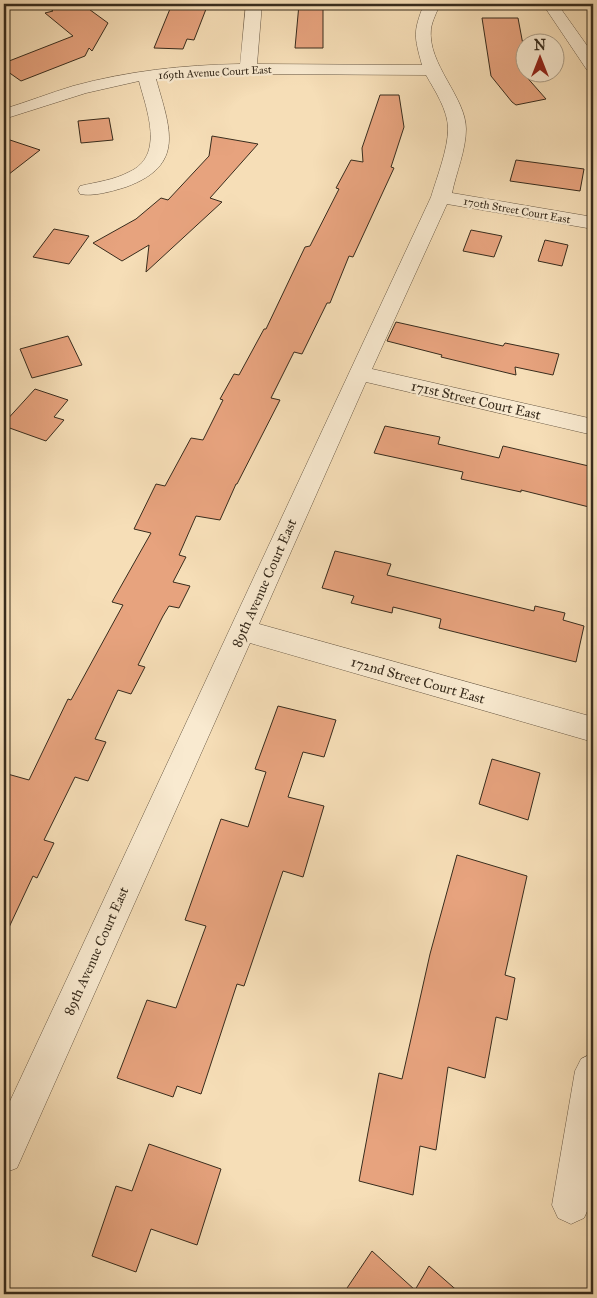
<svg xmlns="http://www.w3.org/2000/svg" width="597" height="1298" viewBox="0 0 597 1298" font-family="'IM FELL Great Primer',serif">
<rect width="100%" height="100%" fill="#f6deb7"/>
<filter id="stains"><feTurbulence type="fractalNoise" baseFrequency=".004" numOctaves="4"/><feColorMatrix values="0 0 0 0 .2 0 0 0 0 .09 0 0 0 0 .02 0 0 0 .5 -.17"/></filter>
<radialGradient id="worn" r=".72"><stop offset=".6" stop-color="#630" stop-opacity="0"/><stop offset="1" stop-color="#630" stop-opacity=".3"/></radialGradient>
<g fill="#e7a37e" stroke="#382c1d">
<path d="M44,4H82L108,23L92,51L89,48L85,56L21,81L4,69V63L73,36L45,13L53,11Z"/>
<path d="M172,4H208L194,40L187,39L183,49L154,48Z"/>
<path d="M299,4H323V48H295Z"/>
<path d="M482,18H518L524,50V74L546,99L516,105L512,102L491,76Z"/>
<path d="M380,95H399L404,127L391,167L394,168L353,257L349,256L330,303H327L302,354L294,352L271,398L280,400L237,484H236L220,520L196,516L179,555L186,557L173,582L190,586L179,608L169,606L163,616L138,665L145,667L131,694L118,690L95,739L106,742L88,781L75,777L44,840L54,843L37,878L33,876L4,938V773L29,780L68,699L71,700L123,605L112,602L151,533L134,529L156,484L165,486L191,438L203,440L223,400L220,399L234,374L239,375L264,329H266L305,247L310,246L339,189L336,188L351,160L363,162L362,148Z"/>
<path d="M109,118L113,140L81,143L78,121Z"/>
<path d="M212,136L258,144L210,198L222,202L146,272L149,245L122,261L93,243L136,219L161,198L168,200L209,156Z"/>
<path d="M4,138L40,150L4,178Z"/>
<path d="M516,160L584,169L580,191L510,181Z"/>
<path d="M54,229L89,236L69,264L33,257Z"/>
<path d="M471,230L502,236L494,257L463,251Z"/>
<path d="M545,240L568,245L562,266L538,261Z"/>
<path d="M396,322L503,346L505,343L559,354L553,375L515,367L516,375L441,357L442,355L387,341Z"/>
<path d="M68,336L82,365L32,378L20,349Z"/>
<path d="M35,389L68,400L54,417L64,420L46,441L4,426V423Z"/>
<path d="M385,426L440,437L438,444L499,458L503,446L593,467V508L521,490V492L461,479L463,472L374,453Z"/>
<path d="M335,551L391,564L387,575L534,611L535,606L565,613L563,620L584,626L576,662L439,628L441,619L393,607L392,613L351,603L354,596L322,588Z"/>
<path d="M278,706L336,720L324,757L303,752L288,797L324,806L303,877L283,871L244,986L237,984L201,1094L177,1086L173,1097L117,1078L147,1000L176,1008L206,926L185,920L221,819L248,827L266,772L255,769Z"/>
<path d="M492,759L540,773L528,820L479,804Z"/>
<path d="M457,855L527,876L505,975L515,978L507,1020L496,1017L485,1078L448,1067L436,1150L420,1146L413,1195L359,1181L379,1073L402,1079L430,954Z"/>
<path d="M149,1144L221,1169L197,1245L151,1229L136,1272L92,1256L116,1186L132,1191Z"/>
<path d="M372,1251L415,1290L429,1266L461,1294H343Z"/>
</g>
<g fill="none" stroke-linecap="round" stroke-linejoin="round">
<defs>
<g id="minor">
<path d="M246,4H262L257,64L422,65C414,36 413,32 424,4H440C437,12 432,21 431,29C427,64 466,97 466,129C466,150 456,173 452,193L593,217V229L447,204L372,369L593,419V435L366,382L259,624L593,717V742L250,643L17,1168L4,1173V1114L431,197C437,177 448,149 448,129C448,110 435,91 426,75L253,74L156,79C170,129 186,165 126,187C113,191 93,197 80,194L78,190L80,186C97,182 114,180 129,172C165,156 147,111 139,81L86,93L4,119V109C27,102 50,93 73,86C128,71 183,65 240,64Z"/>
<path d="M521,4H585L582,7L561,9L593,54V71L587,70L546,9L524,7Z"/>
<path d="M593,1053V1183L590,1205L584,1218L571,1224L558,1218L552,1205L575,1071L581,1059Z"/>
</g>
</defs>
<use href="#minor" stroke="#685844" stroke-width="1"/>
<use href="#minor" fill="#f9ead0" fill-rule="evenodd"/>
</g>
<g text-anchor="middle" stroke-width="4.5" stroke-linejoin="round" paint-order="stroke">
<g font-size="11" fill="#382c1d" stroke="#f9ead0">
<text transform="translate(215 72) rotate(-3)" y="4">169th Avenue Court East</text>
<text transform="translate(517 210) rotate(10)" y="4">170th Street Court East</text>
</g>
<g font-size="14" fill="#382c1d" stroke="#f9ead0">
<text transform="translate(476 400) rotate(13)" y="5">171st Street Court East</text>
<text transform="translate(264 583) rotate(-66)" y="5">89th Avenue Court East</text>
<text transform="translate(418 680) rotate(16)" y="5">172nd Street Court East</text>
<text transform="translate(96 951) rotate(-66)" y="5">89th Avenue Court East</text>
</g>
</g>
<rect width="597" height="1298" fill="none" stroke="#f6deb7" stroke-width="20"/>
<rect x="5" y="5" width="587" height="1288" fill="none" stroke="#382c1d" stroke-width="2.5"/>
<rect x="10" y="10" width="577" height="1278" fill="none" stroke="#382c1d"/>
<g transform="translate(540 58)"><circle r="24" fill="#f9ead0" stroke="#ac9e88"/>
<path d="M0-4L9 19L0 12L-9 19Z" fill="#8f2418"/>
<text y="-8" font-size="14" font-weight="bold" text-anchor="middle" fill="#382c1d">N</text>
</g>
<rect width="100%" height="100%" filter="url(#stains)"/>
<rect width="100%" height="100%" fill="url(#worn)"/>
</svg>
